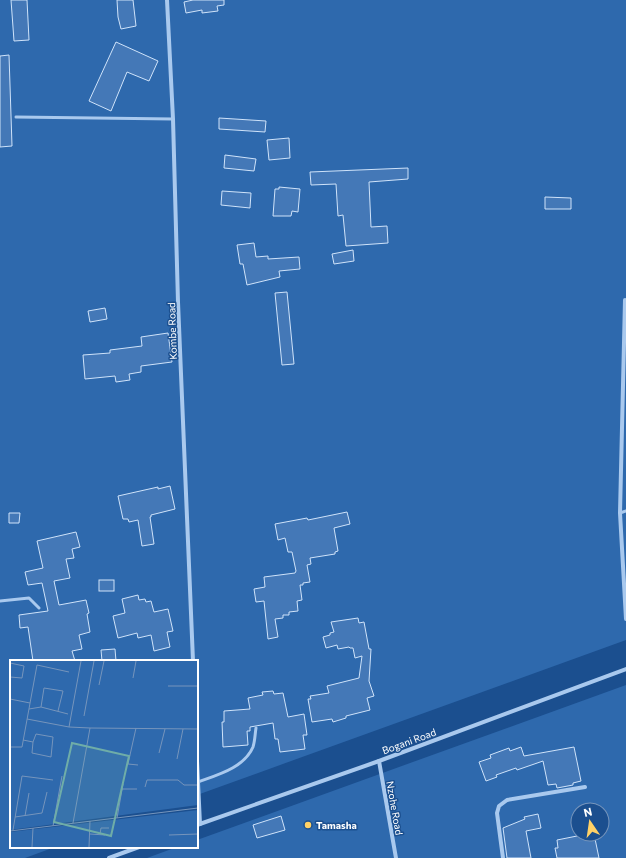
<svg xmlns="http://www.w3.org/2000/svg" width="626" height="858" viewBox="0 0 626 858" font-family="Commissioner,sans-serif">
<rect width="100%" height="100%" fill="#1b4f8f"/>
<g fill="#2e69ad" fill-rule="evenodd">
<path d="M0,0H626V640L197,795V661H11V847H55L25,858H0Z"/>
<path d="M626,685V858H147L177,847H197V840ZM578,810H602V834H578Z"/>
</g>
<g fill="#4478b7" stroke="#cfe3fa">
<path d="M11,0H27L29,40L14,41Z"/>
<path d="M117,0H133L136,26L121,29L118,17Z"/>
<path d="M193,0H224V5L217,6L218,11L202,13V10L186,13L184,2Z"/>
<path d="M116,42L158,61L149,81L127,72L111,111L89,101Z"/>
<path d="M9,55L12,146L0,147V56Z"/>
<path d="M219,118L266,121L265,132L219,129Z"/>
<path d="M289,138L290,158L269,160L267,140Z"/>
<path d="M225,155L256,159L254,171L224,168Z"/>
<path d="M408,168V179L369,182L371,227L387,226L388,243L346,246L343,215L338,216L336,184L311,185L310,172Z"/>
<path d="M279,187L300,189L298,212L292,211L291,216H273L275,189H279Z"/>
<path d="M222,191L251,193L250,208L221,205Z"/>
<path d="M545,197L571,198V209H545Z"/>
<path d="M254,243L256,257L268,256V259L299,257L300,269L279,271L280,277L247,285L243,264H240L237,245Z"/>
<path d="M353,250L354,261L334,264L332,254Z"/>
<path d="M287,292L294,364L282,365L275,293Z"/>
<path d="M105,308L107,319L90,322L88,311Z"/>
<path d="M168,333L172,362L141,366V372L129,374L130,380L116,382L115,376L85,379L83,355L110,353V350L142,346L141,337Z"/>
<path d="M170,486L175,509L151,515V517H150L154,544L142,546L138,520L129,522L128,519H123L118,496L158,487V489Z"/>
<path d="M347,512L350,524L334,528L338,551L335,552V554L310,558L311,564L307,565L310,582L303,583V585H300L302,600L297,601L298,611L289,612V615H283V618L275,619L278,637L268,639L264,601L256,602L254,589L265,587L264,577L295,573L296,571L292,552H288L285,538L278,540L275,524L307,518L308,520Z"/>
<path d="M9,513H20L19,523H9Z"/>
<path d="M76,532L80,547L72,549L74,558L66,559L70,578L54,581L59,605L86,600L89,613L87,614L90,632L79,635L82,649L72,651L75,661H33L28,627L20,628L19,615L48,611L42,583L28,585L25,572L43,568L37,541Z"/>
<rect x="99" y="580" width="15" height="11"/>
<path d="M138,595L139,600L145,599L146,602L151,601L154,612L168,609L173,631L167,632L170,647L154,651L151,635L138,638L137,633L118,638L113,616L125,613L122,599Z"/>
<path d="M358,618L359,623L364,622L369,649H371L369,681L374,696L367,698L370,710L346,716V718L333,722L332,719L312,722L308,699H311L310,696L329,693L327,686L359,678L362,656L355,658L353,648H350L349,647L338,649L337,645L326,648L323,637L330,635V633L334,632L331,622Z"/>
<path d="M115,649L116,661H102L101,650Z"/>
<path d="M273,691L274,694L283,693L288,717L304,714L307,735H303L305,749L280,752L278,739H275L273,723L250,727V731H247L248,745L223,747L222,722H224V711L250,709L248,698L263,695L262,692Z"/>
<path d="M521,747L524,756L574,747L581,781L573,783V785L557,788L556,784L548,785L543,761L517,770L516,768L496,775L497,777L486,781L479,762L491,758L490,755L509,748L510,751Z"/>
<path d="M538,814L541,828L526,831L531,858H507L503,828L525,819L524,817Z"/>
<path d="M281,816L285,830L257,838L253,825Z"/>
<path d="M587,834H594L599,858H557L555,848H558L557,840Z"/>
</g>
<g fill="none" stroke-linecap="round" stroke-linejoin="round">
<g stroke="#a9c9ee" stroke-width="3">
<path d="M16,117L173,119"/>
<path d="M620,513L626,511"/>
<path d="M0,601L29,598L39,608"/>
<path d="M198,782C217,775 244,768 253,747C255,741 255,734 256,728"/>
</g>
<g stroke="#a9c9ee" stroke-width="4">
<path d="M167,0L173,119L178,302L193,661"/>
<path d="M625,300L620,513L626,619"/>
<path d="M197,761L200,824"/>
<path d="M379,761L396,858"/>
<path d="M197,825L379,761L626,669"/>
<path d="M109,858L139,847"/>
<path d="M503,858L497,813L499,806L507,800L585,787"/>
</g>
</g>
<circle fill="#ffd166" stroke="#1b4f8f" stroke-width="1.5" cx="308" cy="825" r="4"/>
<g text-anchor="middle" stroke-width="3" stroke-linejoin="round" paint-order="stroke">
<g font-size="10" fill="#fff" stroke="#1b4f8f">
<text transform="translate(172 331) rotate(-92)" y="4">Kombe Road</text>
<text transform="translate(409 741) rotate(-20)" y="4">Bogani Road</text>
<text transform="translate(395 808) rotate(80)" y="4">Nzohe Road</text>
</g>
<g font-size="10" font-weight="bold" fill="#fff" stroke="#1b4f8f" text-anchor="start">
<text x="316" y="829">Tamasha</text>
</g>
</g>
<g transform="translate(10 660)">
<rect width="188" height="188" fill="#1b4f8f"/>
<path d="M0,1H188V145L0,170ZM188,150V187H0V172Z" fill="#2e69ad"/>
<path fill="none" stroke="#7695bc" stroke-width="1" d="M0,3L14,6L12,18L0,17M123,18L126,1M89,25L94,1M158,26H188M0,39L20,43M19,49L31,47M48,51L53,31L34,28L31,47L58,54M74,56L84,1M17,59L59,67L80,68M59,67L71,1M126,68L118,104L128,105M0,79V92M13,80L23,82L26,74L43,77L41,97L22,93L23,82M1,87H12L27,5L59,12M149,93L155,69M167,99L173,69M135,127L137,120H168L174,125H188M112,129H127M15,156L19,133M5,157L32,153L37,132M107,158L113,124M63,163L80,68L188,69M43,166L52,116M3,170L12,116L43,120M0,171L188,148M80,174L95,175M90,174L91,168H99M159,175L188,174M22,187L23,168M79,187L80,161"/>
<path fill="#6fada8" fill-opacity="0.15" stroke="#6fada8" stroke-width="2" d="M62,83L119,96L101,176L44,162Z"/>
<rect width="188" height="188" fill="none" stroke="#fff" stroke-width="2"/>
</g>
<g transform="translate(590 822) rotate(347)"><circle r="19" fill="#1b4f8f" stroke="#7695bc"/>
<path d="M0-3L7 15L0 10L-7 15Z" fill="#ffd166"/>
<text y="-6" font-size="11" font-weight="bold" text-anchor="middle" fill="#ffffff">N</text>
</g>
</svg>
